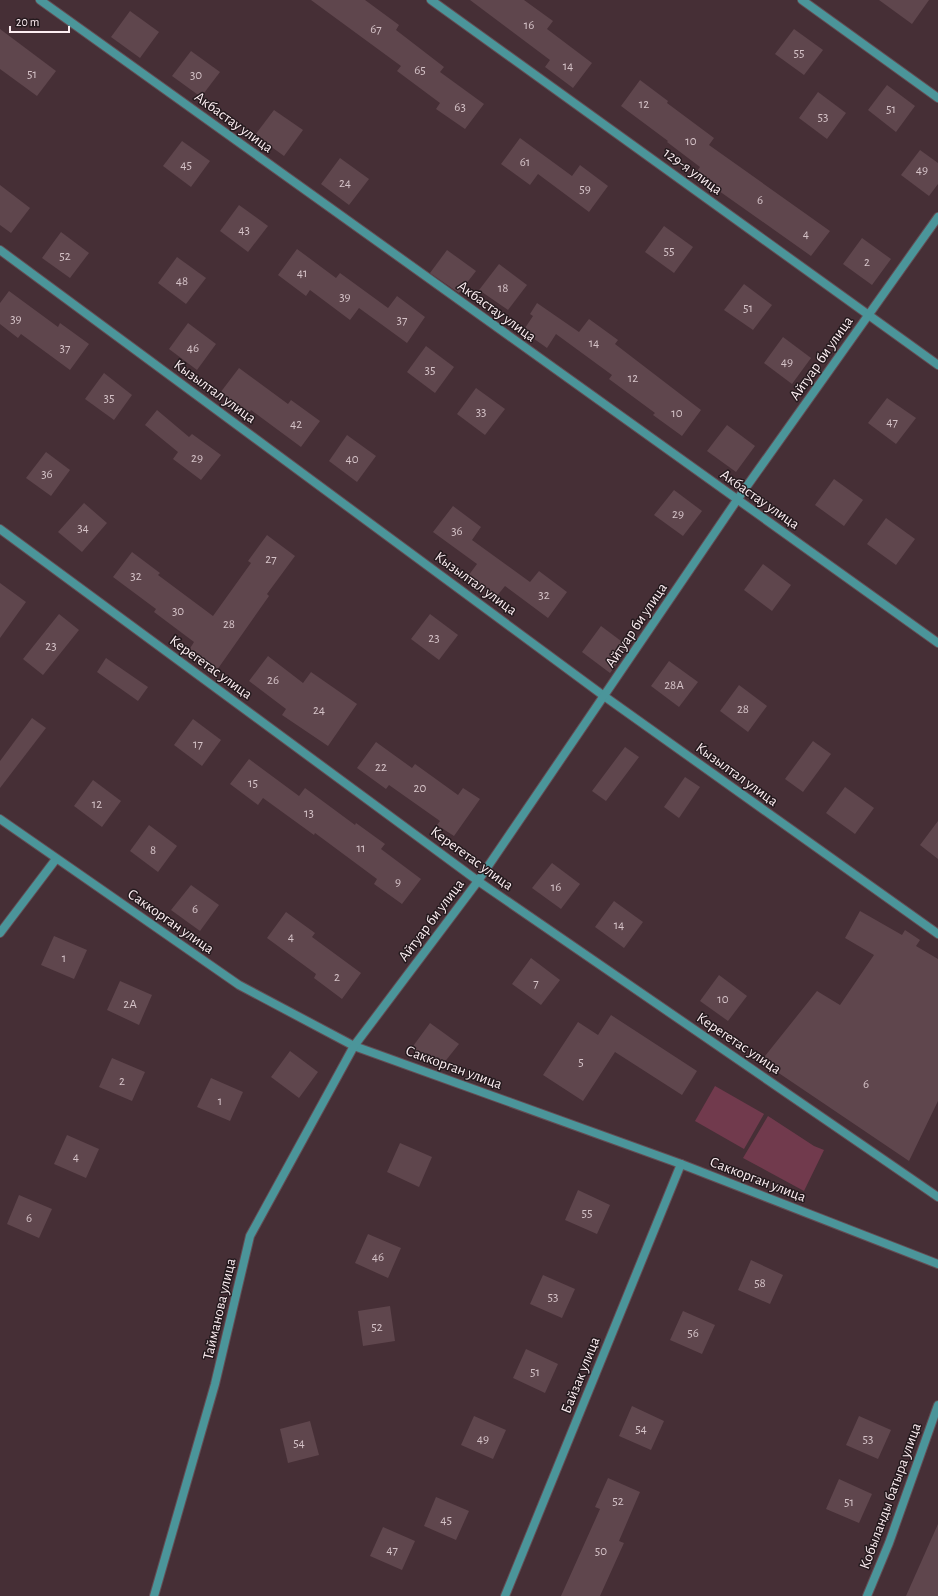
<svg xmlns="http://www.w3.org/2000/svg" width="938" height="1596" viewBox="0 0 938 1596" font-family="'Alegreya Sans',sans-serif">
<rect width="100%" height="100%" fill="#462f36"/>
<g fill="#713a4d">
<path d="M715,1086L764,1114L744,1149L695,1121Z"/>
<path d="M768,1116L814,1146L824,1150L804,1191L743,1158Z"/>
</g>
<g fill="#5f464d">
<path d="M311,0H365L399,25L396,30L444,67L440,72L484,104L465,129L436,109L440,103L397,71L401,66Z"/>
<path d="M470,0H524L553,21L547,29L592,63L573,88L545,67L550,60Z"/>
<path d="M879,0H929L912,24Z"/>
<path d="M130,11L159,32L140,58L111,37Z"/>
<path d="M0,29L56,71L37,96L0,69Z"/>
<path d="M794,29L823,50L804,75L775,54Z"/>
<path d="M191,51L220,72L201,97L172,76Z"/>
<path d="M640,80L668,101L667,103L714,138L709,145L830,231L811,256L695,174L700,167L667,142L668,141L621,106Z"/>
<path d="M887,85L915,106L896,132L868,110Z"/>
<path d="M818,92L846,113L827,139L799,118Z"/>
<path d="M274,110L303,130L284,156L255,135Z"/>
<path d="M520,138L572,176L580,165L608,186L589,212L538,174L530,185L501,164Z"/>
<path d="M182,141L210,161L191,187L163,166Z"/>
<path d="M920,150L938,163V184L929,196L901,175Z"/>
<path d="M340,158L369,179L349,205L321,184Z"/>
<path d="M0,185L30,208L11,233L0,225Z"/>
<path d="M239,205L268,226L248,252L220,231Z"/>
<path d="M664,226L693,247L674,273L645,252Z"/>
<path d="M61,232L89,253L70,278L42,258Z"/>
<path d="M862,238L891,259L872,285L843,264Z"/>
<path d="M297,249L336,278L340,273L388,308L397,296L425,317L407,343L359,308L350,320L310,290L306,296L278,275Z"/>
<path d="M447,250L476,271L459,293L430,273Z"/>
<path d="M177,257L206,278L186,304L158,283Z"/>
<path d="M499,264L527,285L508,310L479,290Z"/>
<path d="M744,284L772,305L753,330L724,310Z"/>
<path d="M9,291L58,327L60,323L89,344L70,370L21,334L18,338L0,324V303Z"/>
<path d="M537,303L579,332L589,319L618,340L615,344L701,410L682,436L653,415L655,413L609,379L612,375L556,334L547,348L523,331L533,316L530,314Z"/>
<path d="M188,323L216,344L197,370L169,349Z"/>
<path d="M783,337L811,358L792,384L764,363Z"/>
<path d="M426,346L454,367L435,393L407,372Z"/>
<path d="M239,368L288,404L291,400L320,421L301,447L251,410L249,414L220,393Z"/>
<path d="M104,373L132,395L114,420L85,399Z"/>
<path d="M476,388L505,409L485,435L457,414Z"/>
<path d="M887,398L916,418L896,444L868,423Z"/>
<path d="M157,410L189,437L192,434L221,455L201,480L173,459L178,452L145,425Z"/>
<path d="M727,425L755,446L736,472L707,451Z"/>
<path d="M347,435L376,456L357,482L329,461Z"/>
<path d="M46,452L70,470L51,496L26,478Z"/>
<path d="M834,479L863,500L844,526L815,505Z"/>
<path d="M674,490L702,511L683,536L654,515Z"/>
<path d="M84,503L107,523L82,552L58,532Z"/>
<path d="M453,506L481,527L472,540L530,582L539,571L567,592L548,618L505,586L496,597L468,576L477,564L433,532Z"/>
<path d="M886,518L915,539L896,565L867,544Z"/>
<path d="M267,535L295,556L267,594L269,596L217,670L189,650L194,642L154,612L156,609L113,577L132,552L160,573L158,575L213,616L251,563L248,561Z"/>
<path d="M763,564L791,585L772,611L744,590Z"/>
<path d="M0,583L26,602L0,638Z"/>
<path d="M59,614L79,630L43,675L23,659Z"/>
<path d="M430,614L458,635L439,660L411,639Z"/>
<path d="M601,626L629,647L610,673L582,652Z"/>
<path d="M268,656L303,683L311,672L357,704L328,746L282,715L286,709L249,681Z"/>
<path d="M106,658L148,687L138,701L97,672Z"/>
<path d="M669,661L698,682L679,707L651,686Z"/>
<path d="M739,685L767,706L748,732L720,711Z"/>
<path d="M32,718L46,728L0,788V761Z"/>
<path d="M193,719L221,740L202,766L174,745Z"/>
<path d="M813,741L831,754L803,792L785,779Z"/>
<path d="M376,742L412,768L415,764L458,795L463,788L480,799L454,836L437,825L440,821L389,785L386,789L357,768Z"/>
<path d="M625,747L639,757L606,801L592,791Z"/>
<path d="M249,759L299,796L305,788L355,825L356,823L385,844L381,849L421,879L402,904L374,884L377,879L315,833L314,835L263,798L258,805L230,784Z"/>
<path d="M685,777L700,787L679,818L664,807Z"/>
<path d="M93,780L121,801L102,827L74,806Z"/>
<path d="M845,787L874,808L855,834L826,813Z"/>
<path d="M938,821V859L920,845Z"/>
<path d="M149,825L177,846L158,872L130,851Z"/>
<path d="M552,863L580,884L561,909L532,888Z"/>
<path d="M191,885L219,905L200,931L171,910Z"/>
<path d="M614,901L643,922L624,948L595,927Z"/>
<path d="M860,911L902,935L905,930L920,940L916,946L938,959V1101L909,1161L761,1061L817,991L840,1005L874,955L845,938Z"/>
<path d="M286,912L315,933L312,937L361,973L342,999L314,978L316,974L267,938Z"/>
<path d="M54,936L87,950L74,979L41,965Z"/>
<path d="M531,958L560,980L541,1005L512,984Z"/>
<path d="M719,975L747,996L728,1021L700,1001Z"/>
<path d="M120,981L152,995L139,1025L107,1010Z"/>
<path d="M611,1015L697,1071L682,1095L615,1052L583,1101L543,1075L578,1022L598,1035Z"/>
<path d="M430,1023L459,1044L439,1069L411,1049Z"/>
<path d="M290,1051L318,1072L299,1098L271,1077Z"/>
<path d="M112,1058L145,1072L132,1101L99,1087Z"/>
<path d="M211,1078L243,1092L230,1121L197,1107Z"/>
<path d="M67,1135L99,1149L86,1178L54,1164Z"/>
<path d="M400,1143L432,1157L419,1187L387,1172Z"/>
<path d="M578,1190L610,1205L597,1234L565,1220Z"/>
<path d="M19,1195L52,1209L39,1238L7,1224Z"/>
<path d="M368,1234L401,1248L388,1278L355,1263Z"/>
<path d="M751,1260L783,1275L770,1304L738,1290Z"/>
<path d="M543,1275L575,1289L562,1318L530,1304Z"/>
<path d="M390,1306L395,1341L363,1346L358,1311Z"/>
<path d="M683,1311L715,1325L702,1354L670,1340Z"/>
<path d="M526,1349L558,1364L545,1393L513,1378Z"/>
<path d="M632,1406L664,1421L651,1450L619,1436Z"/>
<path d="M474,1416L506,1430L493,1459L461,1445Z"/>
<path d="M859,1416L891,1430L878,1459L846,1445Z"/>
<path d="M310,1421L319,1455L288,1463L280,1429Z"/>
<path d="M608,1478L640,1492L619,1541L624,1543L600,1596H561L600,1509L595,1507Z"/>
<path d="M839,1479L872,1494L859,1523L826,1509Z"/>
<path d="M436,1497L469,1511L456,1540L424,1526Z"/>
<path d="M938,1524V1596H906Z"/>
<path d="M383,1527L415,1541L402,1570L370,1556Z"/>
</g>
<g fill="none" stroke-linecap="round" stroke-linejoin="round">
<defs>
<g id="street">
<path d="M40,0L938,643"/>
<path d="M431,0L938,365"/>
<path d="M802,0L938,98"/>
<path d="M0,250L604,696L938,934"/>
<path d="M0,529L478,881L938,1197"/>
<path d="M0,819L239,985L354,1046L681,1164L938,1264"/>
<path d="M0,933L56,859"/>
<path d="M154,1596L215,1384L250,1236L354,1046L478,881L737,500L938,217"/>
<path d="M505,1596L681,1164"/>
<path d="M867,1596L889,1543L938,1405"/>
</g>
</defs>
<use href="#street" stroke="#634d54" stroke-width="10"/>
<use href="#street" stroke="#4b959a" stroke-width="8"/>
</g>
<g text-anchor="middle" stroke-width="3" stroke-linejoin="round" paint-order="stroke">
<g font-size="13" fill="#d5c3c8">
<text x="529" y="29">16</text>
<text x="376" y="33">67</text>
<text x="799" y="57">55</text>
<text x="568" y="70">14</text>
<text x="420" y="74">65</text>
<text x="32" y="78">51</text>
<text x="196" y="79">30</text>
<text x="644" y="108">12</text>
<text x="460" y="111">63</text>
<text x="891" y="113">51</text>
<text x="823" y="121">53</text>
<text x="691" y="145">10</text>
<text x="525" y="166">61</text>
<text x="186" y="169">45</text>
<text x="922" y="174">49</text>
<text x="345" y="187">24</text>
<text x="585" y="193">59</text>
<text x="760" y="204">6</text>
<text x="244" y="234">43</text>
<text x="806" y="238">4</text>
<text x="669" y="255">55</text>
<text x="65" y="260">52</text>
<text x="867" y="266">2</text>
<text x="302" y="277">41</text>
<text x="182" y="285">48</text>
<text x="503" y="292">18</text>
<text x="345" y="301">39</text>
<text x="748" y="312">51</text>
<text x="16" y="323">39</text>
<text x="402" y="324">37</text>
<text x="594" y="347">14</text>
<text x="65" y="352">37</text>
<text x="193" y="352">46</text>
<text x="787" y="366">49</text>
<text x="430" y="374">35</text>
<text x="633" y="382">12</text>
<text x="109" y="402">35</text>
<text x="481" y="416">33</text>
<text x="677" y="417">10</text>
<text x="892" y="426">47</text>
<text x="296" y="428">42</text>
<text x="197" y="462">29</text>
<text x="352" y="463">40</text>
<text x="47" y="478">36</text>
<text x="678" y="518">29</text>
<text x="83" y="532">34</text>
<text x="457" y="535">36</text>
<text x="271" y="563">27</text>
<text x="136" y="580">32</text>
<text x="544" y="599">32</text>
<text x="178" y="615">30</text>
<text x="229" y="628">28</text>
<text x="434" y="642">23</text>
<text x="51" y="650">23</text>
<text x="273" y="684">26</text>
<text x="674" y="689">28А</text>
<text x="743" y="713">28</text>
<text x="319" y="714">24</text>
<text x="198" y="748">17</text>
<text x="381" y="771">22</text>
<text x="253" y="787">15</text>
<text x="420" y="792">20</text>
<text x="97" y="808">12</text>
<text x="309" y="817">13</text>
<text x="361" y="852">11</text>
<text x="153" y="854">8</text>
<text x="398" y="886">9</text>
<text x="556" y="891">16</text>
<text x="195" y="913">6</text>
<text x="619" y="929">14</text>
<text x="291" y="941">4</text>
<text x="64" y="962">1</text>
<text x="337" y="981">2</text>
<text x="536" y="987">7</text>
<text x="723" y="1003">10</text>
<text x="130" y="1008">2А</text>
<text x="581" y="1066">5</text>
<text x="122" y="1085">2</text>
<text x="866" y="1088">6</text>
<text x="220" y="1105">1</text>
<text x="76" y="1161">4</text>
<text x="587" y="1217">55</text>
<text x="29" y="1222">6</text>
<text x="378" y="1261">46</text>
<text x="760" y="1287">58</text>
<text x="553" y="1301">53</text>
<text x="377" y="1331">52</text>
<text x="693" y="1337">56</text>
<text x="535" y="1376">51</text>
<text x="641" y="1433">54</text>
<text x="483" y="1443">49</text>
<text x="868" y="1443">53</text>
<text x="299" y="1447">54</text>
<text x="618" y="1505">52</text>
<text x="849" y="1506">51</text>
<text x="446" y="1524">45</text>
<text x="392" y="1554">47</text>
<text x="601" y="1555">50</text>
</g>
<g font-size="15" fill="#fcedf1" stroke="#251a1e">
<text transform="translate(234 122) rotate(36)" y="5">Акбастау улица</text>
<text transform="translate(693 171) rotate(36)" y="5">129-я улица</text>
<text transform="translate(497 311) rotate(36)" y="5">Акбастау улица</text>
<text transform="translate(821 358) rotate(-55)" y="5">Айтуар би улица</text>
<text transform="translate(215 391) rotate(36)" y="5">Кызылтал улица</text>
<text transform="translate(760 499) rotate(35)" y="5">Акбастау улица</text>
<text transform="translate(476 583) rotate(36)" y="5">Кызылтал улица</text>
<text transform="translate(636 625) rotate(-56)" y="5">Айтуар би улица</text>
<text transform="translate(211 667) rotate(36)" y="5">Керегетас улица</text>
<text transform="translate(737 774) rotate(36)" y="5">Кызылтал улица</text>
<text transform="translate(472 858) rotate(36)" y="5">Керегетас улица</text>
<text transform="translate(431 920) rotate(-53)" y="5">Айтуар би улица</text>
<text transform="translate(171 921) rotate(35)" y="5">Саккорган улица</text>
<text transform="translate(739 1043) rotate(34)" y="5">Керегетас улица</text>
<text transform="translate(454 1067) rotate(20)" y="5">Саккорган улица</text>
<text transform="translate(758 1179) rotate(21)" y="5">Саккорган улица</text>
<text transform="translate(219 1309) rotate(-77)" y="5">Тайманова улица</text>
<text transform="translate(580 1375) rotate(-68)" y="5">Байзак улица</text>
<text transform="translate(890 1496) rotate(-70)" y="5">Кобыланды батыра улица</text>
</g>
</g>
<path d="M10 26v6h59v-6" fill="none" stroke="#fcedf1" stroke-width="2"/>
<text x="16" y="26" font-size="12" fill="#fcedf1" stroke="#251a1e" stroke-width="3" paint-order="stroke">20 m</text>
</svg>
